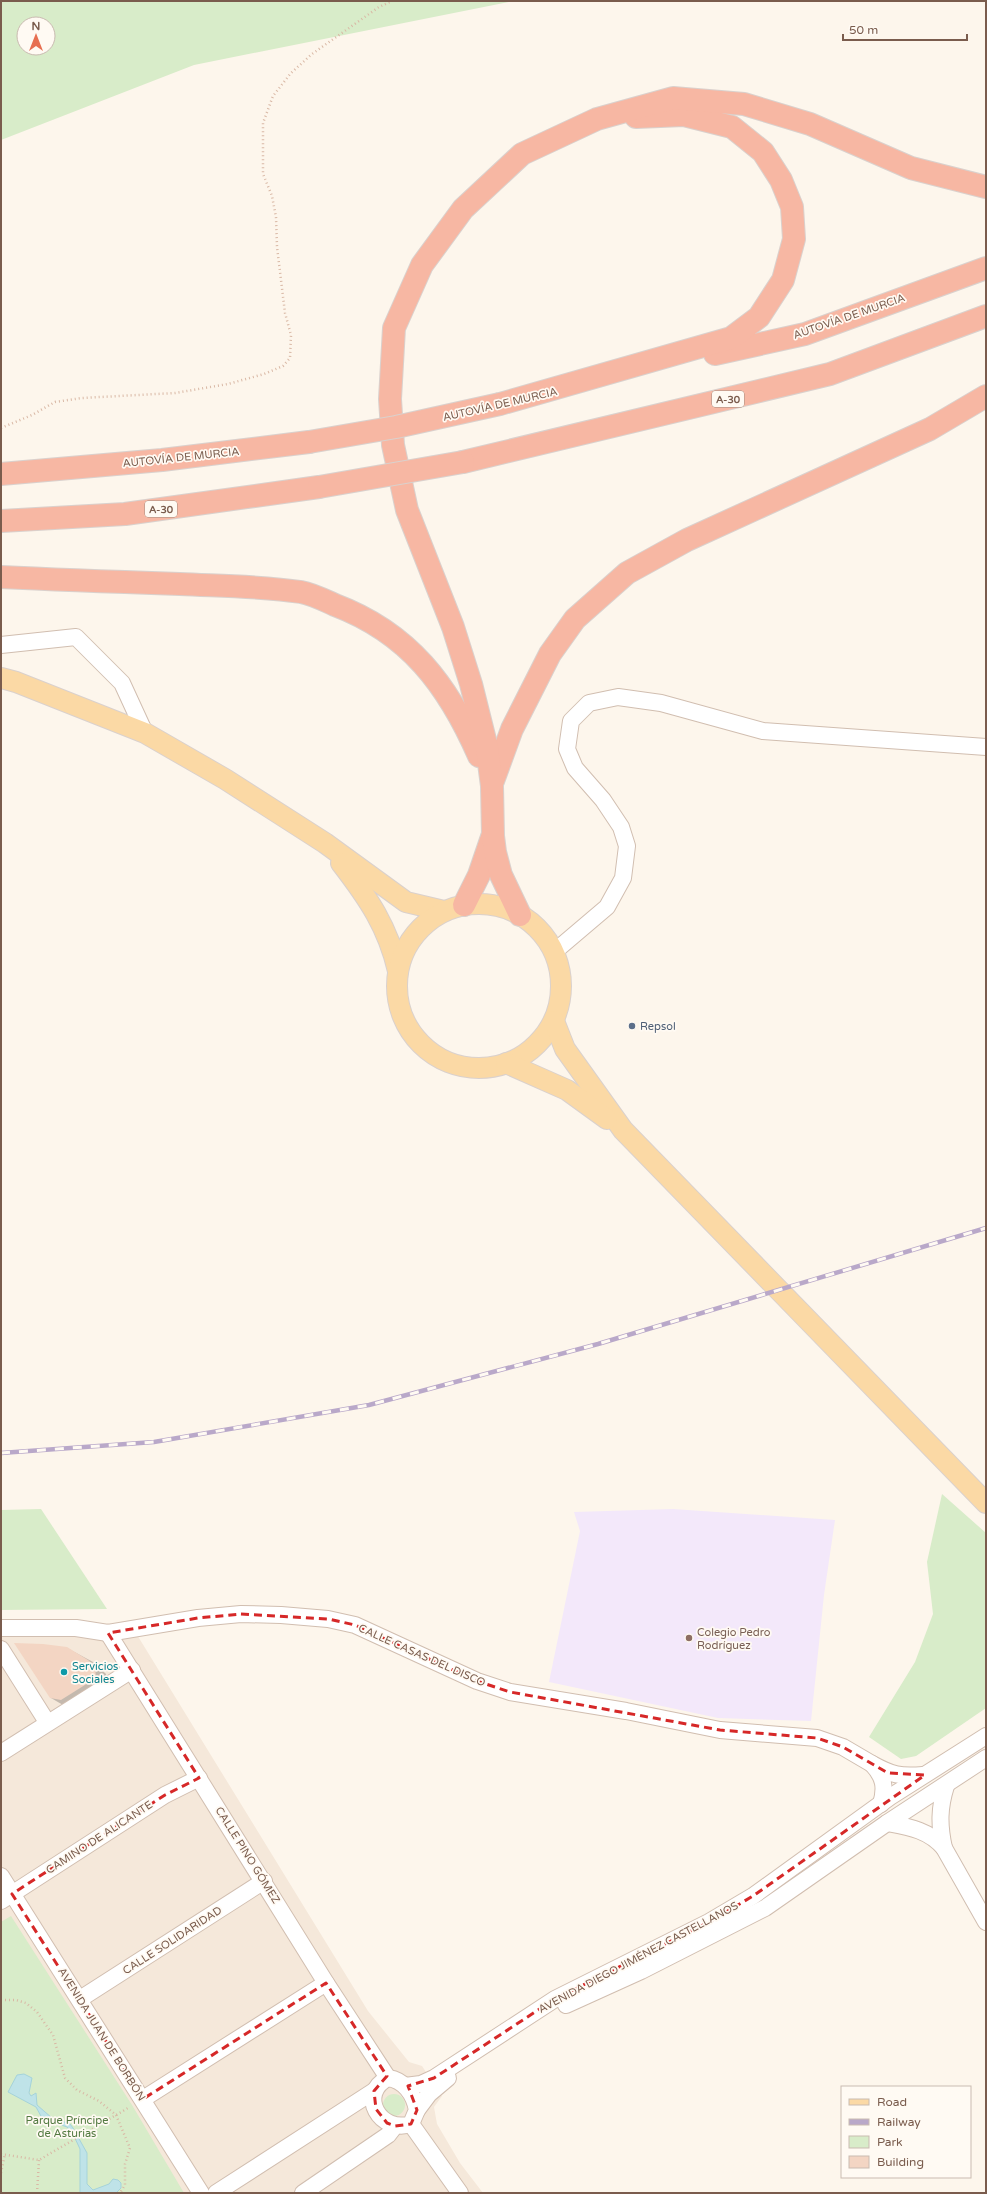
<svg xmlns="http://www.w3.org/2000/svg" width="987" height="2194" viewBox="0 0 987 2194" font-family="'Varela Round',sans-serif">
<rect width="100%" height="100%" fill="#fdf6ec"/>
<path fill="#f5e8da" d="M131,1625L368,2011L409,2062L422,2066L442,2096L434,2107L437,2124L460,2163L483,2193H1V1626Z"/>
<path fill="#f3e8fa" d="M673,1509L835,1520L824,1595L811,1721L718,1718L549,1682L580,1531L574,1512Z"/>
<g fill="#d8ecc9" fill-rule="evenodd">
<path d="M1,1H514L194,65L1,140ZM24,24H48V48H24Z"/>
<path d="M942,1494L986,1533V1708L916,1756L901,1759L869,1737L915,1662L933,1614L927,1562Z"/>
<path d="M41,1509L107,1609L1,1610V1510Z"/>
<path d="M11,1916L132,2105L184,2193H1V1922Z"/>
<circle cx="394" cy="2105" r="11"/>
</g>
<path fill="#bfe3e8" stroke="#a5d3da" d="M24,2074L32,2078L29,2093L31,2096L36,2093L37,2105L52,2118L70,2124L73,2128L87,2153V2184L93,2190L109,2184L113,2179L118,2180L121,2183V2188L116,2193H80V2149L73,2134L67,2127L42,2118L36,2107L8,2092L17,2075Z"/>
<path fill="#0003" d="M67,1648L93,1662L106,1674L108,1684L63,1705L51,1698Z"/>
<path fill="#f3d5c3" d="M14,1643L43,1644L67,1647L88,1660L95,1666L96,1678L61,1700L50,1698Z"/>
<g fill="none" stroke-linecap="round" stroke-linejoin="round">
<defs>
<g id="minor">
<path d="M1,645L76,637L122,683L145,733"/>
<path d="M554,952L607,907L623,878L627,846L621,827L603,800L575,768L567,749L571,721L589,703L618,697L661,703L763,731L986,747"/>
<path d="M1,1628H76L108,1633L198,1618L241,1614L281,1615L328,1619L355,1625L477,1681L510,1692L626,1711L720,1730L817,1738L843,1747L872,1764"/>
<path d="M108,1633L326,1983L388,2078"/>
<path d="M1,1649L47,1722"/>
<path d="M1,1753L132,1670"/>
<path d="M881,1804C886,1787 884,1777 872,1764C892,1775 900,1777 923,1775"/>
<path d="M887,1823C909,1827 929,1830 944,1848C939,1825 939,1808 946,1786"/>
<path d="M944,1848L986,1922"/>
<path d="M1,1876L201,2193"/>
<path d="M1,1901L165,1795L199,1778"/>
<path d="M80,1999L264,1881"/>
<path d="M566,2005L641,1971L765,1908L887,1823L986,1758"/>
<path d="M388,2078C404,2080 414,2094 417,2110L411,2124C380,2134 357,2094 388,2078Z"/>
<path d="M405,2086L421,2084L434,2078L555,1999L709,1922L753,1896L890,1797L986,1736"/>
<path d="M143,2099L326,1983"/>
<path d="M417,2110L429,2094L448,2078"/>
<path d="M411,2124L460,2193"/>
<path d="M216,2193L374,2091"/>
<path d="M303,2193L388,2135L395,2126"/>
</g>
<g id="major">
<path d="M1,678L16,682L145,733L225,779L325,843L406,902L444,911"/>
<path d="M341,863C368,898 388,927 398,971"/>
<circle cx="479" cy="986" r="82"/>
<path d="M554,1021L565,1049L623,1130L986,1503"/>
<path d="M506,1063L567,1090L607,1119"/>
</g>
<g id="highway">
<path d="M715,354L805,334L986,268"/>
<path d="M500,404L731,338L759,317L783,280L794,239L792,207L781,180L763,152L732,127L684,115L636,117"/>
<path d="M463,462L830,374L986,316"/>
<path d="M1,474L162,460L309,442"/>
<path d="M1,521L125,514L319,487"/>
<path d="M1,577C61,580 120,582 180,584C220,586 261,586 301,592C312,594 324,600 335,605C409,633 448,685 479,756"/>
<path d="M493,781L512,729L550,654L575,619L627,573L687,540L930,429L986,396"/>
<path d="M464,905L479,875L492,837"/>
<path d="M520,915L501,875L495,852L493,836L492,786L487,748L471,684L453,627L407,510L393,445L390,399L394,328L422,265L463,209L522,154L597,119L673,98L744,104L810,124L911,168L986,187"/>
</g>
</defs>
<use href="#minor" stroke="#d1beb0" stroke-width="18"/>
<use href="#major" stroke="#dad1cd" stroke-width="22"/>
<use href="#highway" stroke="#dad1cd" stroke-width="24"/>
<g stroke="#d9b8a5" stroke-width="2.5" stroke-dasharray="1 3" stroke-linecap="butt">
<path d="M1,428L32,415L55,402L82,398L175,393L228,384L264,374L283,366L290,358L291,335L285,313L277,247L276,217L272,196L263,174V123L273,96L291,73L312,54L379,7L392,1"/>
<path d="M1,2000H16L26,2003L37,2012L53,2035L65,2078L77,2090L99,2101L116,2115L130,2148L125,2164V2185L120,2193"/>
<path d="M1,2154L39,2160L128,2108"/>
<path d="M1,2173L5,2154"/>
<path d="M37,2193L39,2160"/>
</g>
<use href="#minor" stroke="#fff" stroke-width="16"/>
<use href="#major" stroke="#fbd9a5" stroke-width="20"/>
<use href="#highway" stroke="#f7b7a3" stroke-width="22"/>
<defs>
<path id="rail" d="M1,1453L154,1442L369,1405L598,1344L986,1228"/>
</defs>
<use href="#rail" stroke="#b9a8c9" stroke-width="4.5"/>
<use href="#rail" stroke="#fffaf3" stroke-width="3" stroke-dasharray="9" stroke-linecap="butt"/>
<defs>
<g id="highway-bridge">
<path d="M309,442L396,427L500,404"/>
<path d="M319,487L463,462"/>
</g>
</defs>
<use href="#highway-bridge" stroke="#dad1cd" stroke-width="24" stroke-linecap="butt"/>
<use href="#highway-bridge" stroke="#f7b7a3" stroke-width="22"/>
</g>
<path fill="none" stroke="#d62828" stroke-width="3" stroke-dasharray="8 5" stroke-linejoin="round" d="M241,1614L328,1619L355,1625L477,1681L510,1692L720,1730L817,1738L843,1747L888,1773L925,1775L753,1896L709,1922L555,1999L434,2078L408,2086L417,2110L411,2124L395,2126L387,2123L376,2109L374,2091L387,2076L326,1983L143,2099L12,1894L165,1795L199,1778L108,1633L198,1618Z"/>
<circle fill="#5c6f8a" stroke="#fffaf3" stroke-width="1.5" cx="632" cy="1026" r="4"/>
<circle fill="#8d6e63" stroke="#fffaf3" stroke-width="1.5" cx="689" cy="1638" r="4"/>
<circle fill="#0f9aa8" stroke="#fffaf3" stroke-width="1.5" cx="64" cy="1672" r="4"/>
<g text-anchor="middle" stroke-width="3.5" stroke-linejoin="round" paint-order="stroke">
<g fill="#fffaf3" stroke="#a28b7f" stroke-width="1">
<rect x="712" y="391" width="32" height="16" rx="3"/>
<rect x="145" y="501" width="32" height="16" rx="3"/>
</g>
<g font-size="10" font-weight="bold" fill="#7a5c4d">
<text x="728" y="403">A-30</text>
<text x="161" y="513">A-30</text>
</g>
<g font-size="11" fill="#7a5c4d" stroke="#fffaf3">
<text transform="translate(849 316) rotate(-19)" y="4">AUTOVÍA DE MURCIA</text>
<text transform="translate(500 404) rotate(-13)" y="4">AUTOVÍA DE MURCIA</text>
<text transform="translate(181 457) rotate(-6)" y="4">AUTOVÍA DE MURCIA</text>
<text transform="translate(422 1655) rotate(24)" y="4">CALLE CASAS DEL DISCO</text>
<text transform="translate(99 1837) rotate(-33)" y="4">CAMINO DE ALICANTE</text>
<text transform="translate(248 1855) rotate(58)" y="4">CALLE PINO GÓMEZ</text>
<text transform="translate(172 1940) rotate(-33)" y="4">CALLE SOLIDARIDAD</text>
<text transform="translate(638 1957) rotate(-28)" y="4">AVENIDA DIEGO JIMÉNEZ CASTELLANOS</text>
<text transform="translate(102 2034) rotate(58)" y="4">AVENIDA JUAN DE BORBÓN</text>
</g>
<g font-size="11" fill="#4e5e75" stroke="#fffaf3" text-anchor="start">
<text x="640" y="1030">Repsol</text>
</g>
<g font-size="11" fill="#785e54" stroke="#fffaf3" text-anchor="start">
<text x="697" y="1636">Colegio Pedro<tspan x="697" dy="13">Rodríguez</tspan></text>
</g>
<g font-size="11" fill="#0d838f" stroke="#fffaf3" text-anchor="start">
<text x="72" y="1670">Servicios<tspan x="72" dy="13">Sociales</tspan></text>
</g>
<g font-size="11" fill="#537a41" stroke="#fffaf3">
<text x="67" y="2124">Parque Príncipe<tspan x="67" dy="13">de Asturias</tspan></text>
</g>
</g>
<rect width="987" height="2194" fill="none" stroke="#7a5c4d" stroke-width="4"/>
<rect x="841" y="2086" width="130" height="92" fill="#fffaf3" stroke="#cabbb1"/>
<rect x="849" y="2099" width="20" height="6" fill="#fbd9a5" stroke="#cabbb1"/>
<text x="877" y="2106" font-size="12" fill="#7a5c4d">Road</text>
<rect x="849" y="2119" width="20" height="6" fill="#b9a8c9" stroke="#cabbb1"/>
<text x="877" y="2126" font-size="12" fill="#7a5c4d">Railway</text>
<rect x="849" y="2136" width="20" height="12" fill="#d8ecc9" stroke="#cabbb1"/>
<text x="877" y="2146" font-size="12" fill="#7a5c4d">Park</text>
<rect x="849" y="2156" width="20" height="12" fill="#f3d5c3" stroke="#cabbb1"/>
<text x="877" y="2166" font-size="12" fill="#7a5c4d">Building</text>
<g transform="translate(36 36)"><circle r="19" fill="#fffaf3" stroke="#cabbb1"/>
<path d="M0-3L7 15L0 10L-7 15Z" fill="#e76f51"/>
<text y="-6" font-size="11" font-weight="bold" text-anchor="middle" fill="#7a5c4d">N</text>
</g>
<path d="M843 34v6h124v-6" fill="none" stroke="#7a5c4d" stroke-width="2"/>
<text x="849" y="34" font-size="12" fill="#7a5c4d" stroke="#fffaf3" stroke-width="3" paint-order="stroke">50 m</text>
</svg>
